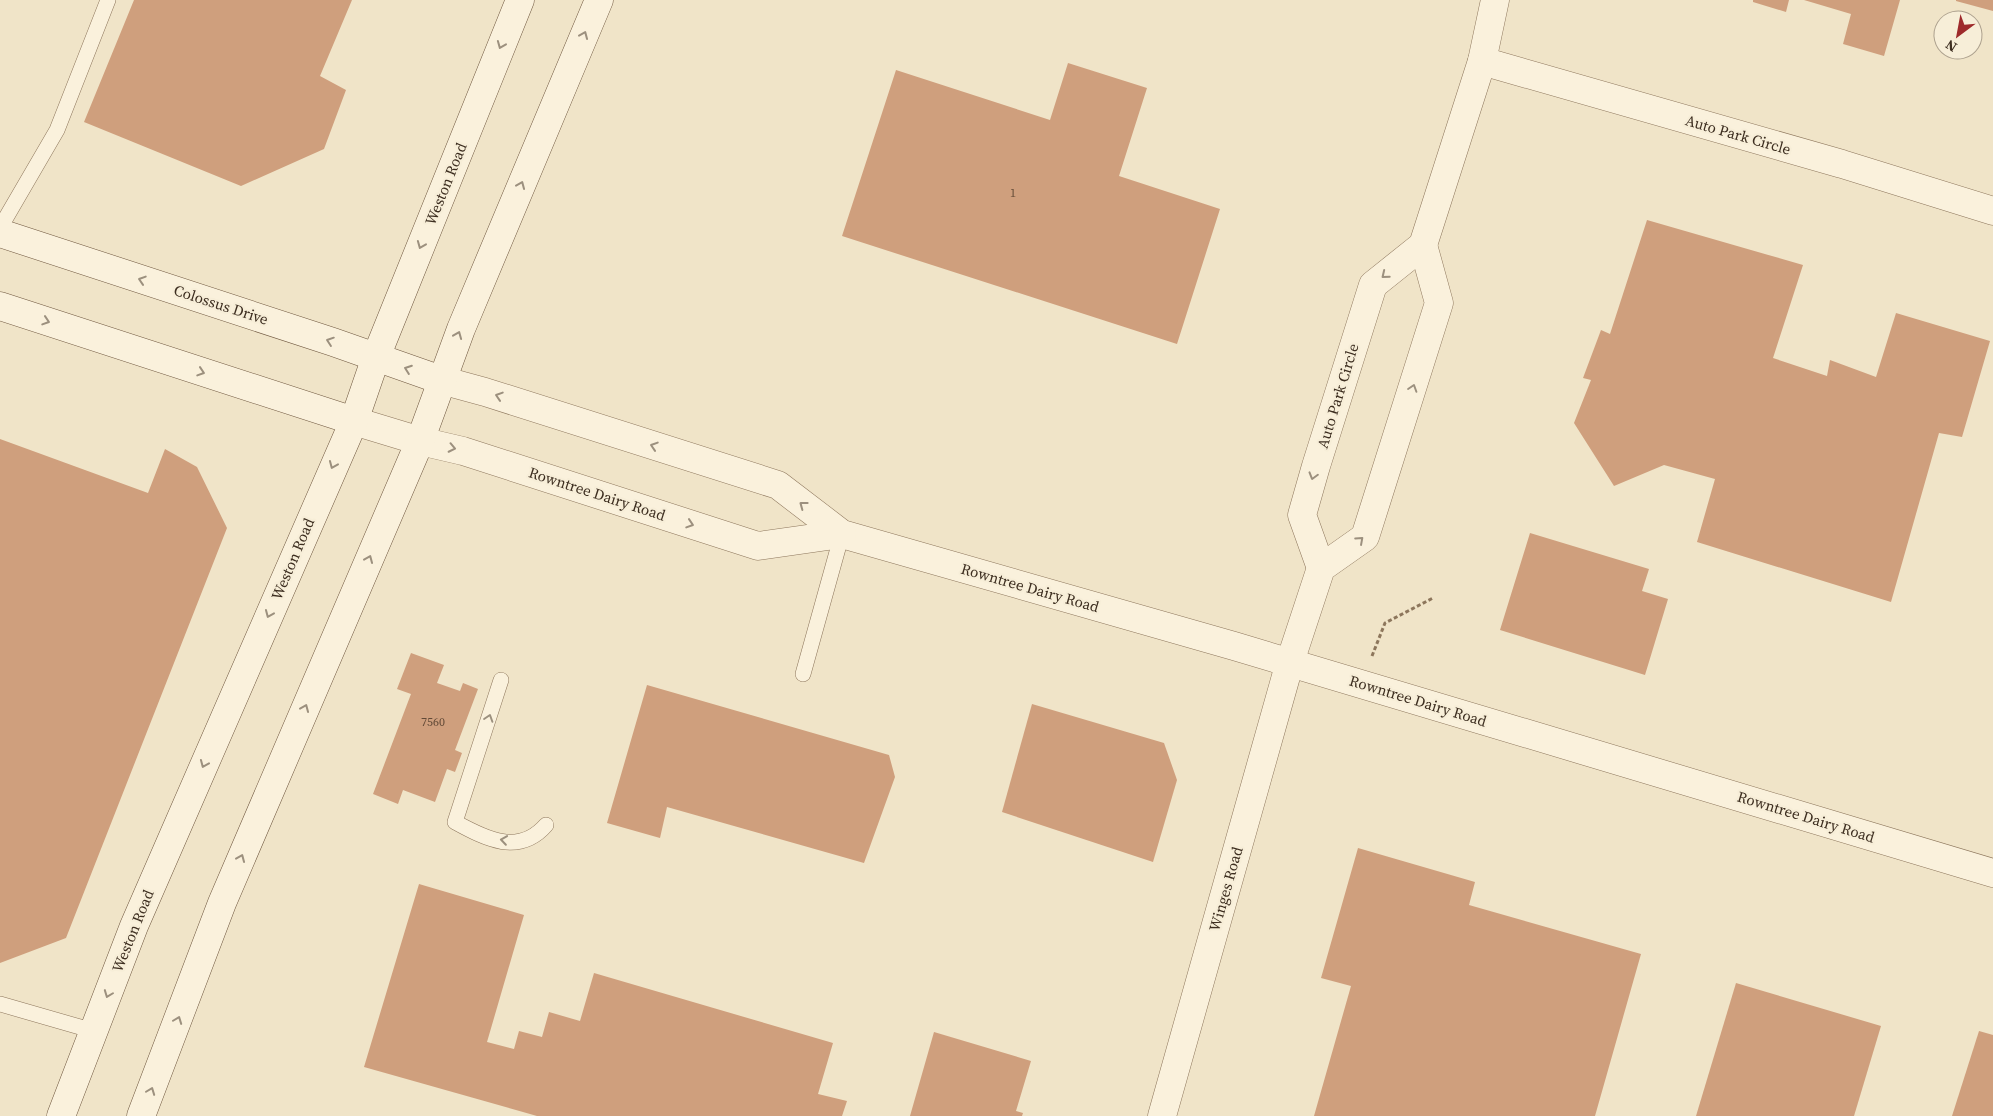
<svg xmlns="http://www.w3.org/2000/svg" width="1993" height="1116" viewBox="0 0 1993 1116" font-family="'Source Serif 4',serif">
<rect width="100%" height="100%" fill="#f0e4c8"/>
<g fill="#cf9f7d">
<path d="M134,0H352L320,76L346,90L324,149L241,186L84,122Z"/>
<path d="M1753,0H1789L1786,12L1753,2Z"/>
<path d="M1804,0H1900L1884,56L1843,44L1851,14Z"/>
<path d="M1993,0V11L1956,1V0Z"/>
<path d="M1068,63L1147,88L1119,176L1220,209L1177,344L842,236L896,70L1050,120Z"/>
<path d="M1647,220L1803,265L1773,358L1827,376L1830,360L1876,377L1896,313L1990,341L1962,437L1939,433L1891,602L1697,542L1715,479L1664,465L1614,486L1574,423L1591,380L1583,378L1601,330L1610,334Z"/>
<path d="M0,439L148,493L165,449L197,467L227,528L66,938L0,963Z"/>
<path d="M1530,533L1649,569L1642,591L1668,599L1645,675L1500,630Z"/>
<path d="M411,653L444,665L437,683L460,691L463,683L478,689L455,750L462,753L455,772L447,769L435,802L403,790L398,804L373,794L411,694L397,689Z"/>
<path d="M647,685L889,755L895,777L864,863L667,807L660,838L607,823Z"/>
<path d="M1032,704L1164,743L1177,780L1153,862L1002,812Z"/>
<path d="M1358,848L1475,882L1469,905L1641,954L1595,1116H1314L1351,986L1321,978Z"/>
<path d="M419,884L524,915L487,1042L514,1049L519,1031L542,1037L549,1012L580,1021L594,973L833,1043L818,1094L847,1101L842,1116H537L364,1067Z"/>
<path d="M1736,983L1881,1026L1854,1116H1696Z"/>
<path d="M1979,1031L1993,1035V1116H1952Z"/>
<path d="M934,1032L1031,1061L1016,1111L1023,1113L1022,1116H910Z"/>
</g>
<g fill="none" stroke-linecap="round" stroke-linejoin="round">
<defs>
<g id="lane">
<path d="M0,228L57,130L108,0"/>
<path d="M803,674L842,534"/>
<path d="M501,680L455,822C486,839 519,856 546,825"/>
<path d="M0,1004L94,1031"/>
</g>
<g id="street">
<path d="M1482,61L1842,164L1993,211"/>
<path d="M441,380L485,392L778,485L842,534L1234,646L1993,873"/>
<path d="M354,421L420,441L463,451L758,546L842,534"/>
<path d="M1321,568L1302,515L1316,466L1373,285L1423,245L1482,61L1495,0"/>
<path d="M1162,1116L1290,662L1321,568L1365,537L1439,303L1423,245"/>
</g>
<g id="secondary">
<path d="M0,233L333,342L441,380"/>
<path d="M0,306L354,421"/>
<path d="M61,1116L134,926L354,421L376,357L520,0"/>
<path d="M141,1116L222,903L420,441L461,329L599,0"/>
</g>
</defs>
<use href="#lane" stroke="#8d765c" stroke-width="16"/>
<use href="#street" stroke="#8d765c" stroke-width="29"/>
<use href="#secondary" stroke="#6f573f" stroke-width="29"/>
<path stroke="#8d765c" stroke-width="3" stroke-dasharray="4 2.5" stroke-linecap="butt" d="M1372,656L1385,623L1433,598"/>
<use href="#lane" stroke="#faf1dc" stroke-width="15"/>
<use href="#street" stroke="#faf1dc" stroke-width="28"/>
<use href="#secondary" stroke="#faf1dc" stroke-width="28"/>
</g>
<defs><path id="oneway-chevron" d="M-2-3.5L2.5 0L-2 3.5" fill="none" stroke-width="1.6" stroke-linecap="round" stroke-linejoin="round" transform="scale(1.25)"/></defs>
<g stroke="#9c907e">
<use href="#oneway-chevron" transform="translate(584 35) rotate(-67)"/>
<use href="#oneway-chevron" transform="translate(501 45) rotate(112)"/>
<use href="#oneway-chevron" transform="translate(521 185) rotate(-67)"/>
<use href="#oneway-chevron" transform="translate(421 245) rotate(112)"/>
<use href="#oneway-chevron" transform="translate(1385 275) rotate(141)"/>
<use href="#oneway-chevron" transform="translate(142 280) rotate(-162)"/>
<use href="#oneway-chevron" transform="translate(46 321) rotate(18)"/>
<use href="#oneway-chevron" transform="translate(458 335) rotate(-68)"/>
<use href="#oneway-chevron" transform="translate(330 341) rotate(-161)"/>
<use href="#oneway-chevron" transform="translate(408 369) rotate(-160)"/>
<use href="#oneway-chevron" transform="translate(201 372) rotate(18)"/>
<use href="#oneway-chevron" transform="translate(1413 388) rotate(-72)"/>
<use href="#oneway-chevron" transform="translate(499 396) rotate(-162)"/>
<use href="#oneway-chevron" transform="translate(654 446) rotate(-162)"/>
<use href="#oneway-chevron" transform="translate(452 448) rotate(12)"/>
<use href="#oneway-chevron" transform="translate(333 465) rotate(113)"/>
<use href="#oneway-chevron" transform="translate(1313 476) rotate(106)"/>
<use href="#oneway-chevron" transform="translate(803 505) rotate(-143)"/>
<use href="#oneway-chevron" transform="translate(690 524) rotate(18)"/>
<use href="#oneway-chevron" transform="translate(1360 540) rotate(-42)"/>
<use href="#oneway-chevron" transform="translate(369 559) rotate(-67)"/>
<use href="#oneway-chevron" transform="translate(269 614) rotate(113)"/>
<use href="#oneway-chevron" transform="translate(305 708) rotate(-67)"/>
<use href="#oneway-chevron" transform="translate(489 718) rotate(-72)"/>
<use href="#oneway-chevron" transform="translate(204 764) rotate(113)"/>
<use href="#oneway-chevron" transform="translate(504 840) rotate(-172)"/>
<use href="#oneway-chevron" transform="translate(241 858) rotate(-67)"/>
<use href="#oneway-chevron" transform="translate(108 994) rotate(111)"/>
<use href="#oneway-chevron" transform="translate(178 1020) rotate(-69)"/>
<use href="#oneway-chevron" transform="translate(151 1091) rotate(-69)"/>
</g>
<g text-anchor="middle" stroke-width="4.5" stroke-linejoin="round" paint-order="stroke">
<g font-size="12" fill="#624a37">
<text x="1013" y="197">1</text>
<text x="433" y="726">7560</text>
</g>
<g font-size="15" fill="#3d2e20" stroke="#f7eed8">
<text transform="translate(1738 135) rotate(16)" y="5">Auto Park Circle</text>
<text transform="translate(446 184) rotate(-68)" y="5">Weston Road</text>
<text transform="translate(221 305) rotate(18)" y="5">Colossus Drive</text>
<text transform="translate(1338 396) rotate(-73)" y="5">Auto Park Circle</text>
<text transform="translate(597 494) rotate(18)" y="5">Rowntree Dairy Road</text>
<text transform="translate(293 559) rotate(-67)" y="5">Weston Road</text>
<text transform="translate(1030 588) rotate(16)" y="5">Rowntree Dairy Road</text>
<text transform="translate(1418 701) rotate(17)" y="5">Rowntree Dairy Road</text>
<text transform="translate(1806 817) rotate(17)" y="5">Rowntree Dairy Road</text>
<text transform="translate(1226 889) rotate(-74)" y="5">Winges Road</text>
<text transform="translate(133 931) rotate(-68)" y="5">Weston Road</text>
</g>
</g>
<g transform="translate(1958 35) rotate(212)"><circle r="24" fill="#f7eed8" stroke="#ada18e"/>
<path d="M0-4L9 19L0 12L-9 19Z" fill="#9e2a2b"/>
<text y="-8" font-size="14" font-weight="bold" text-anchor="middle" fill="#3d2e20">N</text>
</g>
</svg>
